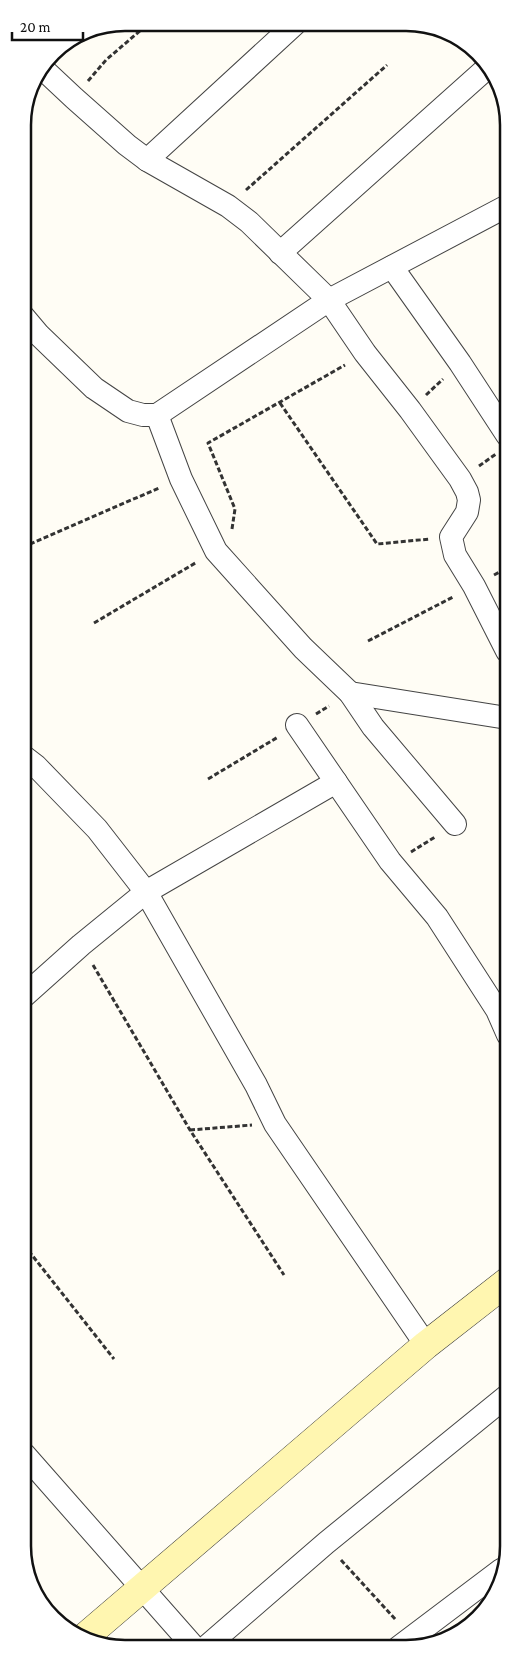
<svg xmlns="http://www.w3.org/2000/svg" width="531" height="1671" viewBox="0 0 531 1671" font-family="'Crimson Pro',serif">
<rect width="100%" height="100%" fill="#fffdf5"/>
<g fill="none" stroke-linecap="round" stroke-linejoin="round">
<defs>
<g id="minor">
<path d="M42,68L74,98L127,145L147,160L228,206L249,222L329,300L365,353L410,410L460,479L467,492L469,500L467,512L451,537L455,555L474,586L507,651"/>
<path d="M147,160L295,24"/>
<path d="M280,253L487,68"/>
<path d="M392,267L460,363L507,435"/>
<path d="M23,316L39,335L94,388L128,411L143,415H157L329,300L507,206"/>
<path d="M157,415L181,479L216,551L303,648L350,693L373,727L455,824"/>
<path d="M350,693L507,718"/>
<path d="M297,725L390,861L437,917L497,1010L508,1035"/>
<path d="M23,756L36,766L97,829L146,892L256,1085L275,1124L426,1345"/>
<path d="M24,996L81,945L146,892L336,782"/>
<path d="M24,1454L194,1647"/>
<path d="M206,1647L326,1543L508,1395"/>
<path d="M399,1647L501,1570"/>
</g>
<path id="secondary" d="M86,1636L426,1345L508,1281"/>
</defs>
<use href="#minor" stroke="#444" stroke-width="24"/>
<use href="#secondary" stroke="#333" stroke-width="29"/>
<g stroke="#333" stroke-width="3" stroke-dasharray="5 2.5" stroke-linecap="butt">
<path d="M88,81L106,60L149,23"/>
<path d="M246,190L387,65"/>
<path d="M426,395L443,379"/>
<path d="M280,403L377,544L430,539"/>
<path d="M479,466L496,454"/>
<path d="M232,529L235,509L208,443L345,365"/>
<path d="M23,547L159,488"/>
<path d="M494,575L507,568"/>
<path d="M94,623L197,562"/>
<path d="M368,641L453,597"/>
<path d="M316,714L329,706"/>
<path d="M208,779L278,737"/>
<path d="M411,852L435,837"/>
<path d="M93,965L190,1130L284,1275"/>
<path d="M190,1130L252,1125"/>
<path d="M24,1245L114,1359"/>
<path d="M341,1560L396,1620"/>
</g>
<use href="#minor" stroke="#fff" stroke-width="22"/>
<use href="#secondary" stroke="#fff6b0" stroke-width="28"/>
</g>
<path d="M0 0H531V1671H0ZM125 31H406A94 94 0 0 1 500 125V1546A94 94 0 0 1 406 1640H125A94 94 0 0 1 31 1546V125A94 94 0 0 1 125 31Z" fill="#fff" fill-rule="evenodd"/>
<path fill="none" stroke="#111" stroke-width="2.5" d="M125 31H406A94 94 0 0 1 500 125V1546A94 94 0 0 1 406 1640H125A94 94 0 0 1 31 1546V125A94 94 0 0 1 125 31Z"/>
<path d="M12 32v8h71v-8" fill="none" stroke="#111111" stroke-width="2.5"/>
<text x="20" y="32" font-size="15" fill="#111111" stroke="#ffffff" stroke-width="4" paint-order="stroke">20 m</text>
</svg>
